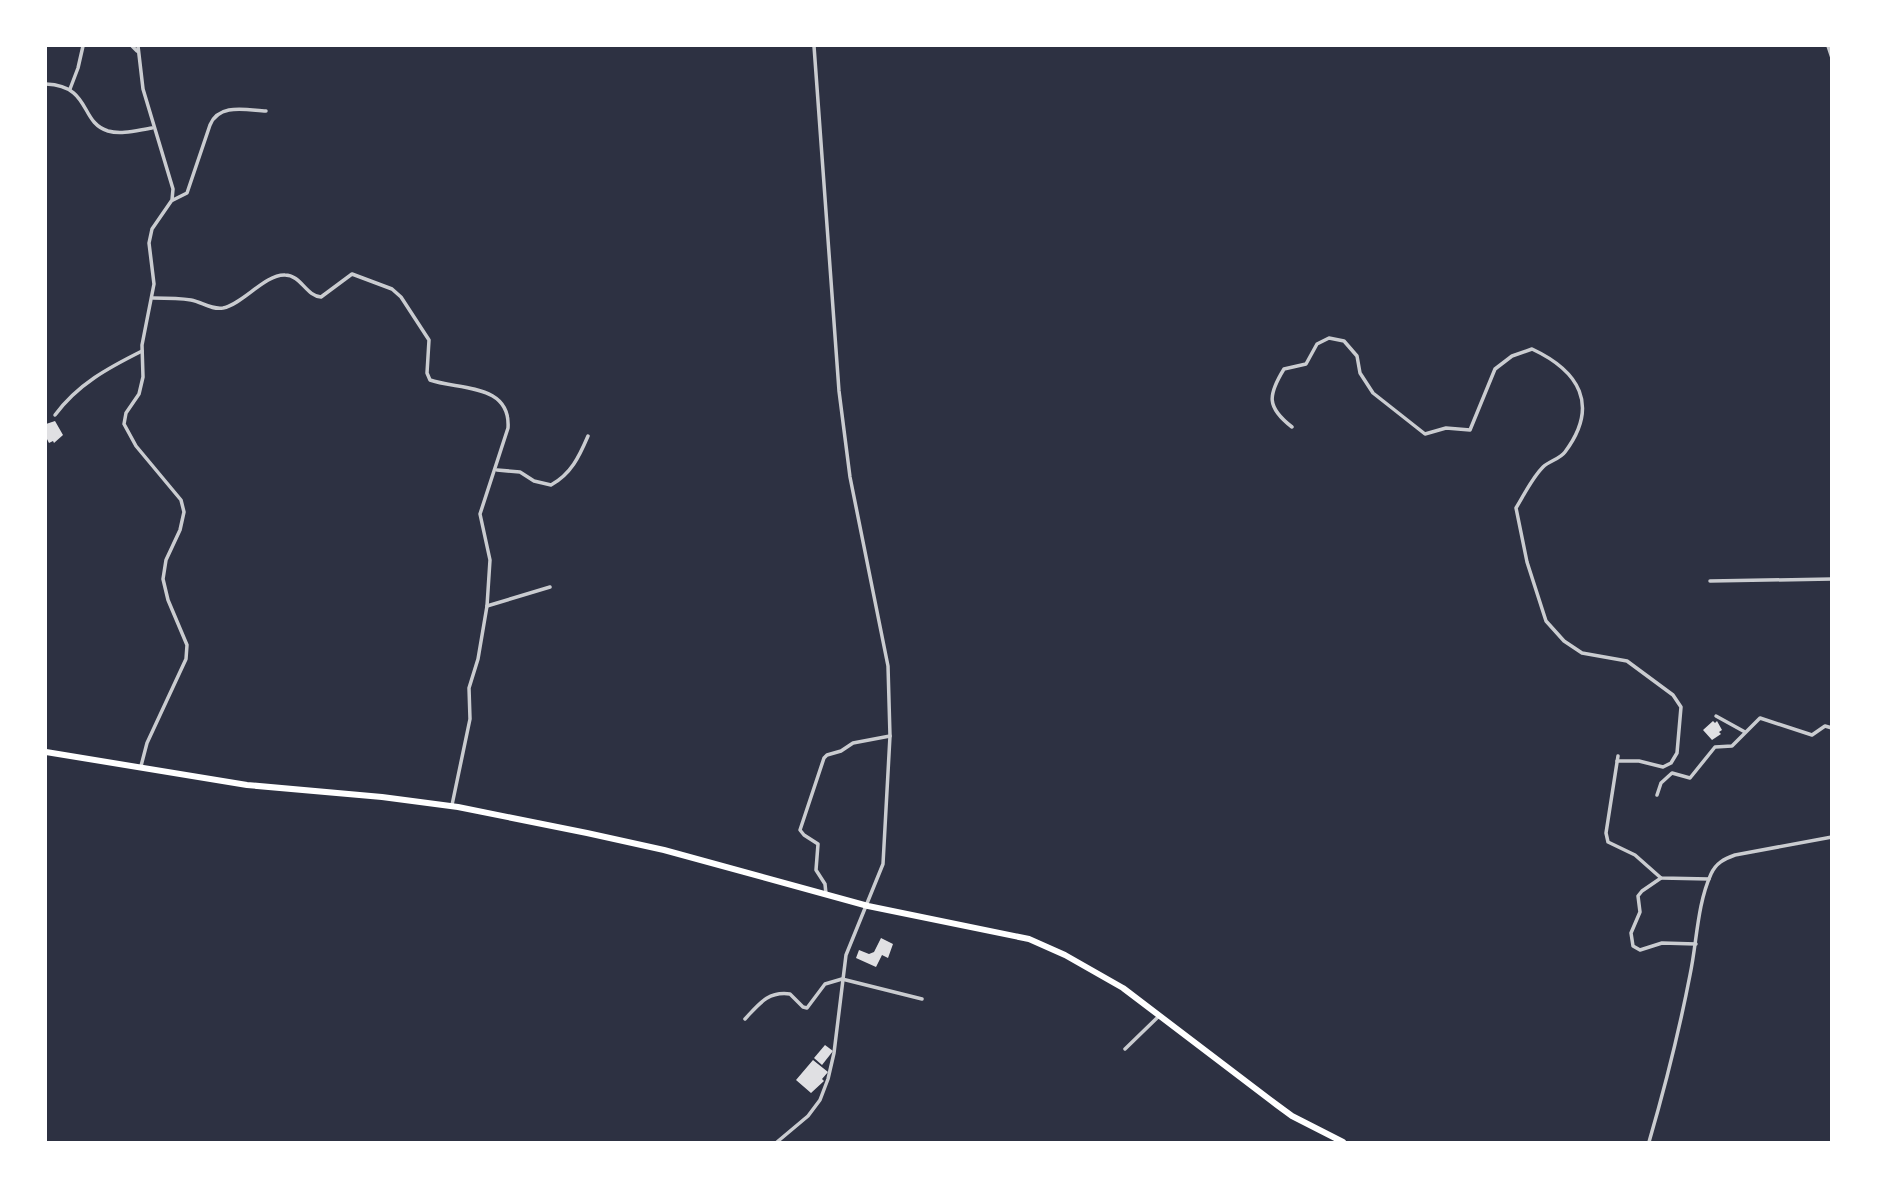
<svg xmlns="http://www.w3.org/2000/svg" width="1877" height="1188" viewBox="0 0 1877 1188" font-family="'Fira Sans',sans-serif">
<rect width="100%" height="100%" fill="#2d3142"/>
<g fill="#e0e0e3">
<path d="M55,421L63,435L54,443L53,441L49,443L46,437V424Z"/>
<path d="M1713,721L1715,723L1717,721L1722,730L1719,732L1721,734L1712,740L1703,730Z"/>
<path d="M881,938L893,944L888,958L882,955L876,967L856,958L859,950L869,954L874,952Z"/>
<path d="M825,1045L833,1051L822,1065L814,1058Z"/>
<path d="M813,1060L828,1072L822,1079L824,1081L811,1093L796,1080Z"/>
</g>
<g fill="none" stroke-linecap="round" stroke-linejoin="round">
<g stroke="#caccd0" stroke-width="3.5">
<path d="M132,46L137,51"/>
<path d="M138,46L143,89L173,189L172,200L152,229L149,243L154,284L142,345L143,377L139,394L126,413L124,424L136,446L181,500L184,512L180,530L166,560L163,579L168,600L187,645L186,659L147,743L141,766"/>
<path d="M1828,46L1832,58"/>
<path d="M46,84C92,86 79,122 108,131C122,135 138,130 152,128"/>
<path d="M70,89L78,68L83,46"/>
<path d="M173,200L187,193L210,125C219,103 246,110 266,111"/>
<path d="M153,298C165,298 179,298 191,300C202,302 211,310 223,308C243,304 265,274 285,275C301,275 306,296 321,297L352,274L392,289L401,297L429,340L427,373L430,380C458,390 511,383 508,428L480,514L490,560L487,606L478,659L469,688L470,719L452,805"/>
<path d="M55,415C78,384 108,368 142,351"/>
<path d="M1292,427C1266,407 1268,395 1284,369L1306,364L1317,344L1329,338L1344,341L1357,356L1360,373L1373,393L1425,434L1446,428L1470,430L1495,369L1512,356L1532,349C1579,371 1600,405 1565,452C1560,459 1549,461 1543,467C1532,478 1524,495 1516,508L1527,562L1546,621L1564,641L1582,653L1627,661L1673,695L1681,707L1677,753L1671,763L1663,767L1639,761H1617"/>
<path d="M497,470L520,472L534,481L551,485C571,474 579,457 588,436"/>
<path d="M1710,581L1832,579"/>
<path d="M487,606L550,587"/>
<path d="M1716,716L1745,732"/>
<path d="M1618,756L1606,833L1608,842L1635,855L1661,878L1709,879"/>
<path d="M1657,795L1661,783L1672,773L1690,778L1715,747L1732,746L1760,718L1812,735L1825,726L1832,728"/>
<path d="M1661,878L1642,891L1638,896L1640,912L1631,933L1633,946L1640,950L1662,943L1696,944"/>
<path d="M826,894L825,884L816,870L818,844L804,835L800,830L824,758L827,755L841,751L853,743L890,736"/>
<path d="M745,1019C759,1004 768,991 790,994L803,1007L807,1008L825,984L842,979L922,999"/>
<path d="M1125,1049L1159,1016"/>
<path d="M777,1142L808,1116L820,1100L828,1079L834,1053L846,955L883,864L890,736L888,666L850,477L839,391L814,46"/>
<path d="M1649,1142C1665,1087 1679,1032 1690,975C1697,942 1697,905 1711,874C1716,863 1724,859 1735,855L1832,837"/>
</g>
<path stroke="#fff" stroke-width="6" d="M46,752L247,785L382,797L458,807L587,833L664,850L868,906L1029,939L1065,955L1123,988L1277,1105L1292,1116L1343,1142"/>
</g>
<rect width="1877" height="1188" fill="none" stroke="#ffffff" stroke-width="94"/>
</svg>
